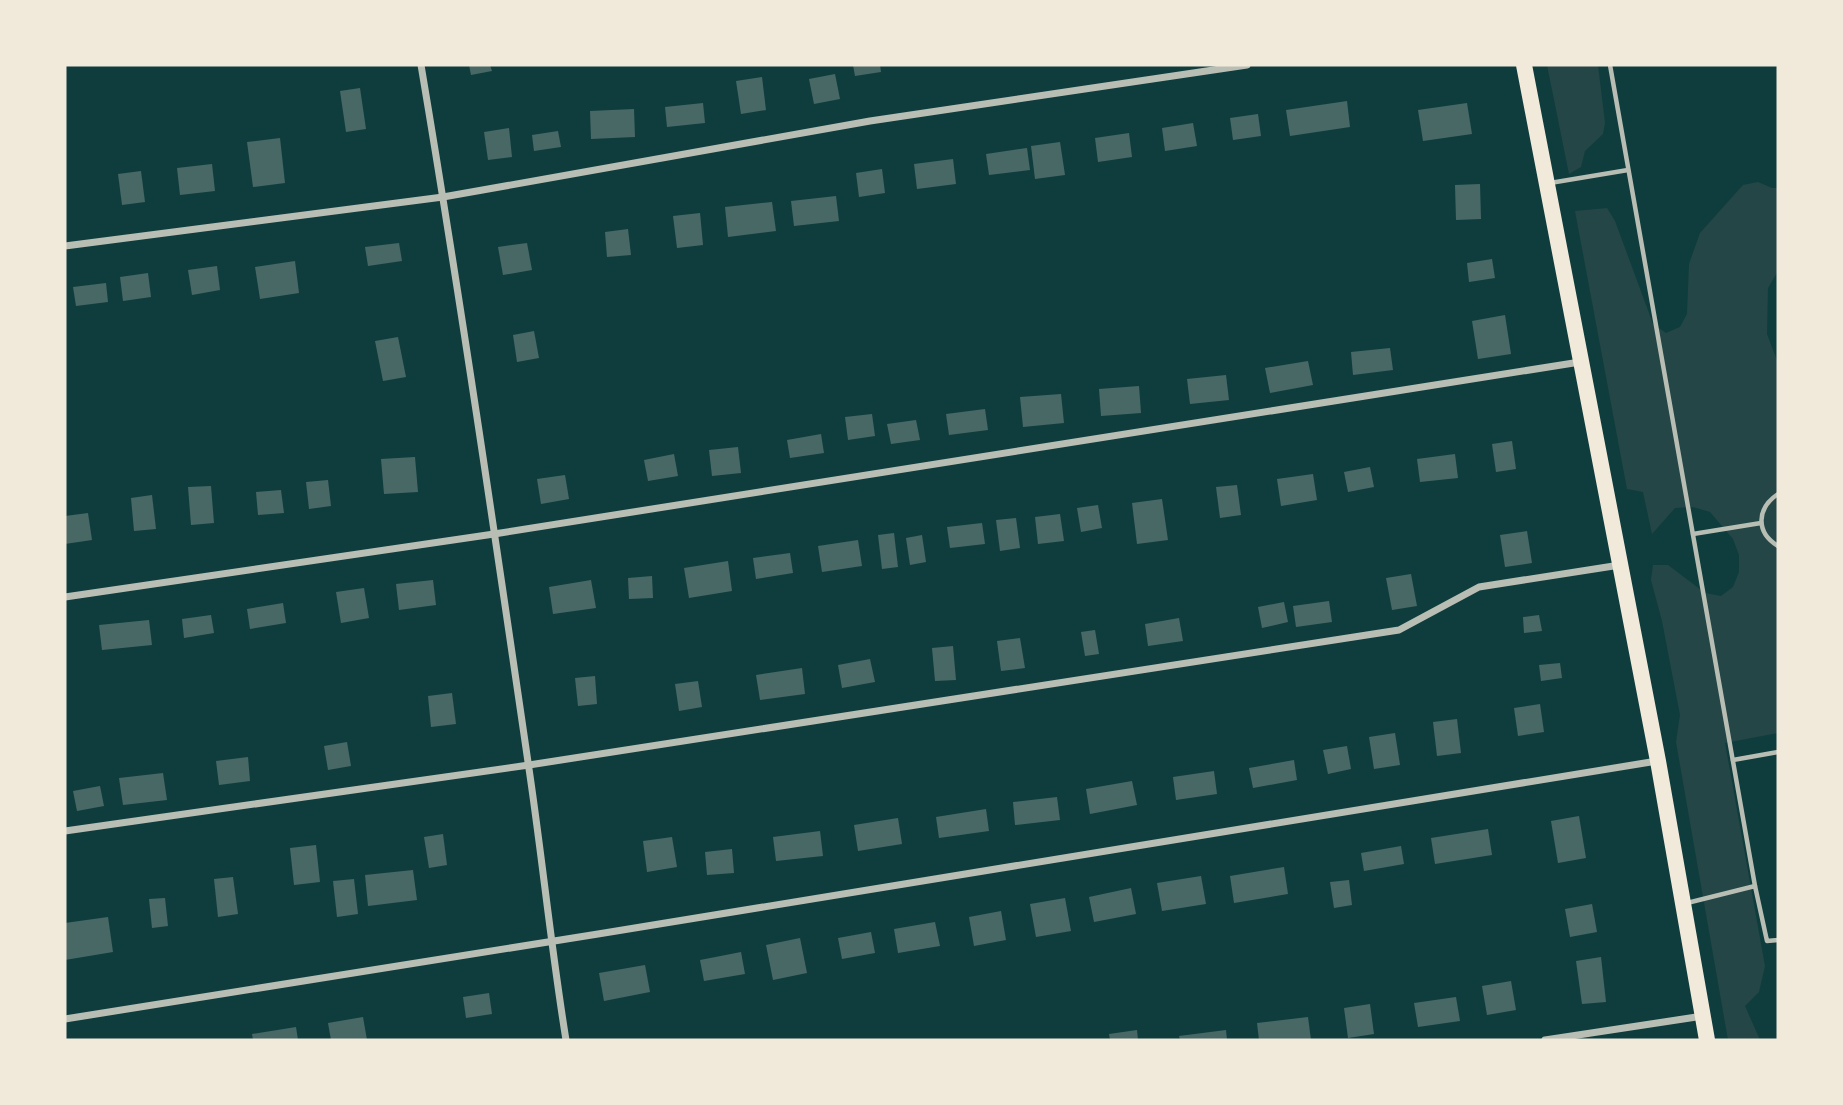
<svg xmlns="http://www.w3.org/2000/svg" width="1843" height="1105" viewBox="0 0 1843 1105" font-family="'Times New Roman',serif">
<rect width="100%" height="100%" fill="#0f3d3e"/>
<g fill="#244646">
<path d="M1547,65H1598L1605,123L1603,134L1585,151L1581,167L1569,174Z"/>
<path d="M1758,182L1772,188H1778V271L1768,288L1767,334L1778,363V733L1725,743L1765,966L1759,992L1745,1006L1760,1040H1728L1676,742L1680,715L1662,621L1651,580L1653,565H1668L1705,593L1721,596L1733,587L1739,572V555L1733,539L1710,512L1693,507L1675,508L1652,534L1643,492L1627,489L1575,211L1607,208L1615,221L1653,324L1666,333L1680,327L1687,314L1689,264L1700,233L1743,185Z"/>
</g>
<g fill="#486865">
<path d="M469,65H490L492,71L471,75Z"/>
<path d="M853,65H880L881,72L855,76Z"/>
<path d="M835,74L840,99L814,104L809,79Z"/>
<path d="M762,77L766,110L741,114L736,81Z"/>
<path d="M360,88L366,129L346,132L340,91Z"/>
<path d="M1347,101L1350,127L1290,136L1286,110Z"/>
<path d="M703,103L705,123L667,127L665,107Z"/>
<path d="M1467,103L1472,134L1423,141L1418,110Z"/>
<path d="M634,109L635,137L591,139L590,111Z"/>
<path d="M1258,114L1261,136L1233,140L1230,118Z"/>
<path d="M1193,123L1197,146L1165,151L1162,128Z"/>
<path d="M509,128L512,157L488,160L484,132Z"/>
<path d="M558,131L561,147L534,151L532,135Z"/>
<path d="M1129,133L1132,157L1098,162L1095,138Z"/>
<path d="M280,138L285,183L253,187L247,142Z"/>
<path d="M1060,142L1065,175L1035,179L1031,146Z"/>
<path d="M1027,148L1030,170L989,175L986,154Z"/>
<path d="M953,159L956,184L917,189L914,164Z"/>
<path d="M212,164L215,191L180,195L177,168Z"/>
<path d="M882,169L885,193L859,197L856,173Z"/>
<path d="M141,171L145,202L122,205L118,174Z"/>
<path d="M1480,184L1481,219L1456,220L1455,185Z"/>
<path d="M836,196L839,221L794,226L791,201Z"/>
<path d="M772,202L776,231L728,237L725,207Z"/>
<path d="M700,213L703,245L677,248L673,216Z"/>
<path d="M628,229L631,255L607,257L605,232Z"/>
<path d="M399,243L402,261L368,266L365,247Z"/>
<path d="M527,243L532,270L503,275L498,247Z"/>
<path d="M1492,259L1495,278L1469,282L1467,263Z"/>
<path d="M295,261L299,293L260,299L255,267Z"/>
<path d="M217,266L220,290L192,295L188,270Z"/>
<path d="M148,273L151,297L123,301L120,277Z"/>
<path d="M106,283L108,302L76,306L73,287Z"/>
<path d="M1505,315L1511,354L1478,359L1472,321Z"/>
<path d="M534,331L539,358L517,362L513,335Z"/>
<path d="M398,337L406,377L383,381L375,341Z"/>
<path d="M1390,348L1393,370L1353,375L1351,352Z"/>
<path d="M1308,361L1313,385L1270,393L1265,368Z"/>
<path d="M1226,375L1229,400L1190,404L1187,379Z"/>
<path d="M1139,386L1141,413L1101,416L1099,389Z"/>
<path d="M1061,394L1064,423L1023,427L1020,397Z"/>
<path d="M985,409L988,430L949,435L946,414Z"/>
<path d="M872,414L875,436L848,440L845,417Z"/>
<path d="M916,420L920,440L891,444L887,424Z"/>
<path d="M821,434L824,453L790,458L787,440Z"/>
<path d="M1512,441L1516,469L1496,472L1492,444Z"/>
<path d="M738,447L741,473L712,476L709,450Z"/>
<path d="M674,454L678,476L648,481L644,460Z"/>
<path d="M1455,454L1458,478L1420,482L1417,459Z"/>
<path d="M415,457L418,492L384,494L381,459Z"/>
<path d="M1370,467L1374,487L1348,492L1344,472Z"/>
<path d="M1313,474L1317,500L1281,506L1277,479Z"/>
<path d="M565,475L569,499L541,504L537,479Z"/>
<path d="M328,480L331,506L309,509L306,482Z"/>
<path d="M1237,485L1241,515L1220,518L1216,487Z"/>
<path d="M211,486L214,523L191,525L188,487Z"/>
<path d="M281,490L284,513L258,515L256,492Z"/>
<path d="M152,495L156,529L134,531L131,498Z"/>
<path d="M1162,499L1168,540L1137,544L1132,503Z"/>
<path d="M1098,505L1102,528L1081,532L1077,508Z"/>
<path d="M88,513L92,540L65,544V516Z"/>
<path d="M1060,514L1064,541L1038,544L1035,517Z"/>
<path d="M1016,518L1020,548L1000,551L996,520Z"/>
<path d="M982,523L985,544L950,548L947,527Z"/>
<path d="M1527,531L1532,563L1505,567L1500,535Z"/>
<path d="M894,533L898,567L882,569L878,535Z"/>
<path d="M922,535L926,562L910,565L906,538Z"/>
<path d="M858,540L862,566L822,572L818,546Z"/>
<path d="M790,553L793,573L756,579L753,558Z"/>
<path d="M728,561L732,591L689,598L684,568Z"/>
<path d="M1411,574L1417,606L1392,610L1386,578Z"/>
<path d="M652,576L653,598L629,599L628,578Z"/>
<path d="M433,580L436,605L399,610L396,584Z"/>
<path d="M591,580L596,608L553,614L549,587Z"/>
<path d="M364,588L369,618L341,623L336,592Z"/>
<path d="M1329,601L1332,622L1296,627L1293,606Z"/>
<path d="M1284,602L1288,622L1262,628L1258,607Z"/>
<path d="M283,603L286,623L250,629L247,609Z"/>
<path d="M211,615L214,633L184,638L182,619Z"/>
<path d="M1539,615L1542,631L1524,633L1523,617Z"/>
<path d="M1179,618L1183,641L1148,646L1145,624Z"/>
<path d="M149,620L152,645L102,650L99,625Z"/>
<path d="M1095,630L1099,654L1085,656L1081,632Z"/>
<path d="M1020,638L1025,668L1001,671L997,641Z"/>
<path d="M953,646L956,680L935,681L932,648Z"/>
<path d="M870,659L875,682L842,688L838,665Z"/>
<path d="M1560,663L1562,678L1541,681L1539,665Z"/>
<path d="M802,668L805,694L760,700L756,675Z"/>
<path d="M595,676L597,704L578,706L575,678Z"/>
<path d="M698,681L702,707L679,711L675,684Z"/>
<path d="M452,693L456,724L431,727L428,696Z"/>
<path d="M1540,704L1544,732L1518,736L1514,708Z"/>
<path d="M1457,719L1461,753L1437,756L1433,722Z"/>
<path d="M1395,733L1400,765L1374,769L1369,737Z"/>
<path d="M347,742L351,766L328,770L324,746Z"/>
<path d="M1347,746L1351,769L1328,774L1323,750Z"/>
<path d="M248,757L250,781L219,785L216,761Z"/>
<path d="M1294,760L1297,780L1253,788L1249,768Z"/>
<path d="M1214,771L1217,794L1176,800L1173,777Z"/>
<path d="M163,773L167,800L123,805L119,778Z"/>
<path d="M1132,781L1137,805L1090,814L1086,789Z"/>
<path d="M100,786L104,806L77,811L73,791Z"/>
<path d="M1057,797L1060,820L1015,825L1013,802Z"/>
<path d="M986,809L989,831L939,838L936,817Z"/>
<path d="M1579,816L1586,858L1558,863L1551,821Z"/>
<path d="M898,818L902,844L858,851L854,825Z"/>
<path d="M1488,829L1492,855L1435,864L1431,838Z"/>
<path d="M820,831L823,856L776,861L773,837Z"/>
<path d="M443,834L447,865L429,868L424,837Z"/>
<path d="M672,837L677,867L647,872L643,841Z"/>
<path d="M316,845L320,882L294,885L290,848Z"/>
<path d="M1401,846L1404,864L1364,871L1361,853Z"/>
<path d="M732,849L734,873L707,875L705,852Z"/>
<path d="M1284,867L1288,894L1234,903L1230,876Z"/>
<path d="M413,870L417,900L368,906L365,875Z"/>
<path d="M1201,876L1206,904L1162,911L1157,883Z"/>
<path d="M233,877L238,914L218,917L214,879Z"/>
<path d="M354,879L358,914L337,917L333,881Z"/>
<path d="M1349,880L1352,905L1334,908L1330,882Z"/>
<path d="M1131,888L1136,914L1094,922L1089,897Z"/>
<path d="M165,898L168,926L152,928L149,899Z"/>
<path d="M1065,898L1071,931L1036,937L1030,904Z"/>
<path d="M1592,904L1597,932L1570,937L1565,909Z"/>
<path d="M1001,911L1006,940L974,946L969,917Z"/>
<path d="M108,917L113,952L65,960V923Z"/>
<path d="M935,922L940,946L898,953L894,929Z"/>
<path d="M871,932L875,953L842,959L838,938Z"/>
<path d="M800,938L807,973L773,980L766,945Z"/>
<path d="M741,952L745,974L704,981L700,960Z"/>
<path d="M1601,957L1606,1002L1582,1004L1576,961Z"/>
<path d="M645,965L650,992L604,1001L599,973Z"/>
<path d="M1511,981L1516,1010L1487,1015L1482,986Z"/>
<path d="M489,993L492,1014L466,1018L463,997Z"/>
<path d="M1456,997L1460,1021L1418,1027L1414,1003Z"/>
<path d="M1370,1004L1374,1034L1348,1038L1344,1008Z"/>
<path d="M363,1017L367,1040H331L328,1023Z"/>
<path d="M1308,1017L1311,1040H1259L1257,1023Z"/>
<path d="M296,1027L298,1040H253L252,1034Z"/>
<path d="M1137,1030L1138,1040H1110L1109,1034Z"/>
<path d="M1226,1030L1227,1040H1180L1179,1036Z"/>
</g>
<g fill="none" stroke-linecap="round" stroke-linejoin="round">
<g stroke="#b8beb3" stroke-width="4.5">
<path d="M1610,65L1755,886"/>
<path d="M1550,183L1628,170"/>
<path d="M1778,494C1757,508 1755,532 1778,546"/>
<path d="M1693,534L1761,523"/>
<path d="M1733,760L1778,752"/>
<path d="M1687,903L1755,886L1767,941L1778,940"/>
</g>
<g stroke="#b8beb3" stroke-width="7">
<path d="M421,65C460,297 494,529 528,762C542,855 551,948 566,1040"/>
<path d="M65,246L443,197L870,121L1247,65"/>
<path d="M65,597L494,534L1580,362"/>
<path d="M65,831L529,765L1399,630L1479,587L1620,565"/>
<path d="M65,1019L598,934L1657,761"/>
<path d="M1545,1040L1703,1016"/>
</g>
<path stroke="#f1e9da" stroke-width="16" d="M1524,65L1658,761L1707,1040"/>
</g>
<rect width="1843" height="1105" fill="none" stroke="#f1e9da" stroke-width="133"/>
</svg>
